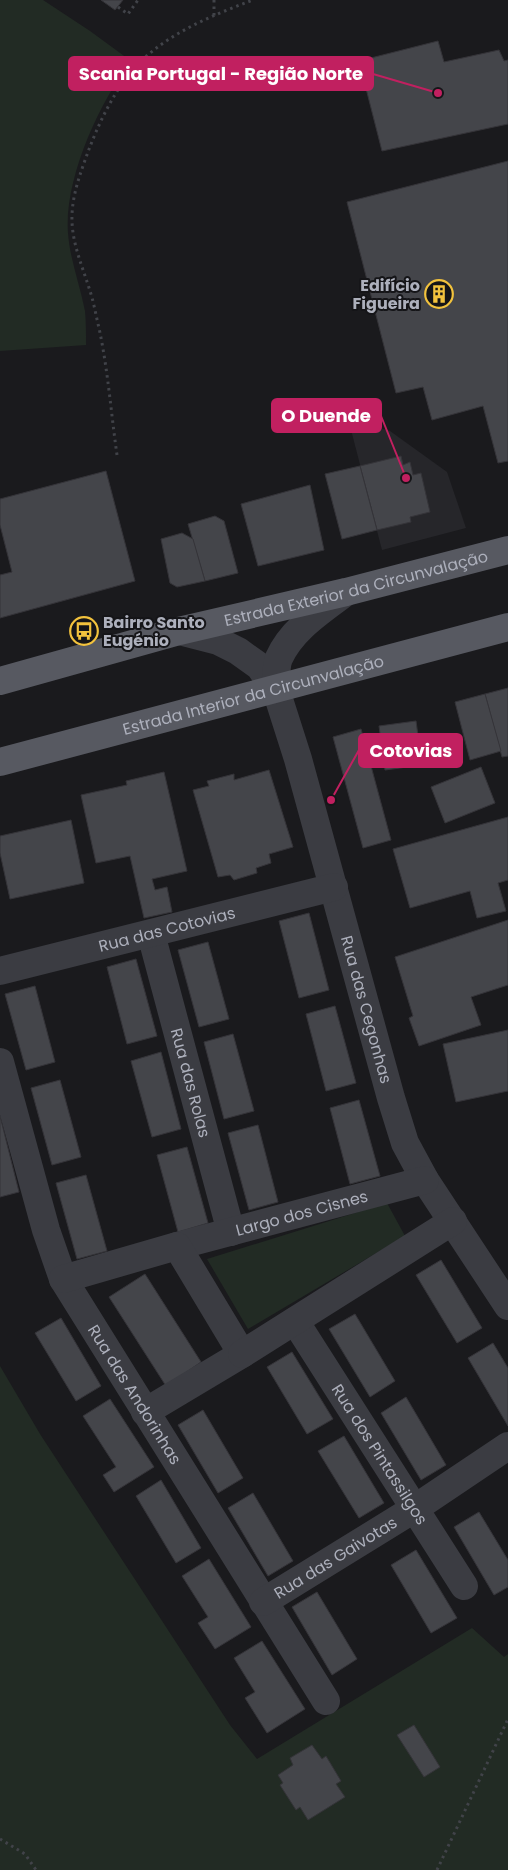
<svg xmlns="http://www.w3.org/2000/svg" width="508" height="1870" viewBox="0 0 508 1870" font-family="Poppins,sans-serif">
<rect width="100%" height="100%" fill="#1a1a1d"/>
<path fill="#26262a" d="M348,418L390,431L447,472L466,528L382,550Z"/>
<g fill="#222b24">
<path d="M0,0H43L90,31L131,61C99,103 64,179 68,233C70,260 80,285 85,311C86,322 86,334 86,345L0,351Z"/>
<path d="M387,1203L405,1236L248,1329L207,1259Z"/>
<path d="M0,1366L40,1434L230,1725L257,1759L472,1628L504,1657L508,1654V1870H0Z"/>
</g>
<g fill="#44454a" stroke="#353439">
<path d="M101,0H123L115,10Z"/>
<path d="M438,41L444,62L499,50L504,61L508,60V124L382,151L359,61Z"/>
<path d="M508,161V461L498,463L483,406L432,420L423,387L396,393L347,202Z"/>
<path d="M401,456L403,465L410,462L413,475L421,473L430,512L410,517L411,522L377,530L360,466Z"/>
<path d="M360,466L377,530L342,539L325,474Z"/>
<path d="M106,471L135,581L0,618V575L12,572L0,525V499Z"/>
<path d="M310,485L324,550L258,566L241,504Z"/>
<path d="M215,516L224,521L238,573L205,581L188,524Z"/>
<path d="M182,533L193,539L205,581L177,587L170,583L161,539Z"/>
<path d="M508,688V756L502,757L485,694Z"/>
<path d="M485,694L501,751L470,760L455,702Z"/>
<path d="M416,721L422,765L385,770L379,726Z"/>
<path d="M361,729L391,840L363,848L333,737Z"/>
<path d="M481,767L495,803L445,823L431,787Z"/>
<path d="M269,770L293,847L269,854L271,863L256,868L257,873L234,880L230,875L218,877L193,790L209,786L207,781L234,774V780Z"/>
<path d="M164,772L187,871L152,879L155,890L167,887L172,912L144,918L130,856L96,863L81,795L127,785L126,781Z"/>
<path d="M508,817V880L498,883L506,911L477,918L470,891L410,908L393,849Z"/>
<path d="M71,820L84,883L10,899L0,853V836Z"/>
<path d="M309,913L329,990L299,998L279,921Z"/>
<path d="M508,920V985L471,997L481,1025L419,1046L409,1018L413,1016L395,957Z"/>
<path d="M208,942L229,1019L199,1027L178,950Z"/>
<path d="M136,959L157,1036L127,1044L107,967Z"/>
<path d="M35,986L55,1062L26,1070L5,994Z"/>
<path d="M335,1006L356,1083L326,1091L306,1014Z"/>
<path d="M508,1030V1091L456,1102L443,1044Z"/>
<path d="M233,1034L254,1111L224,1119L204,1042Z"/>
<path d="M161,1052L181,1129L152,1137L131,1061Z"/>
<path d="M60,1080L81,1157L52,1165L31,1088Z"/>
<path d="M359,1100L380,1176L350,1184L330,1108Z"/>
<path d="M0,1116L19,1192L0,1197Z"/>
<path d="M258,1125L278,1202L249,1210L228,1133Z"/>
<path d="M187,1147L208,1223L178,1232L157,1155Z"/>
<path d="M86,1175L107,1251L77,1259L56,1183Z"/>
<path d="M441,1260L482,1328L457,1343L416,1275Z"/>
<path d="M145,1274L201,1362L166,1386L109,1297Z"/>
<path d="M355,1314L395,1381L370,1397L329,1329Z"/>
<path d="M61,1318L101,1386L76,1401L35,1333Z"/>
<path d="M493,1343L508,1368V1426L468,1358Z"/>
<path d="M292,1352L333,1419L307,1434L267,1367Z"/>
<path d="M406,1397L446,1465L421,1480L381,1413Z"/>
<path d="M110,1399L154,1467L114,1492L103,1475L116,1467L83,1416Z"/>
<path d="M203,1410L243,1478L218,1493L178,1425Z"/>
<path d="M344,1436L384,1503L359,1518L318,1451Z"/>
<path d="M161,1480L201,1548L176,1563L136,1496Z"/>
<path d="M253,1493L293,1561L268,1576L228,1508Z"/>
<path d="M479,1512L508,1560V1587L494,1595L454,1527Z"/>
<path d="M416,1550L457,1618L431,1633L391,1565Z"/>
<path d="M209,1559L251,1627L215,1649L198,1623L208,1617L182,1576Z"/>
<path d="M317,1592L357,1659L332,1675L292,1607Z"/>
<path d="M262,1641L305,1709L267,1733L245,1698L255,1692L234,1658Z"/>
<path d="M414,1725L440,1767L424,1777L397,1735Z"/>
<path d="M312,1745L322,1759L326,1756L341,1781L336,1784L345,1797L308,1820L300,1807L296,1810L280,1785L283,1783L278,1775L293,1765L290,1758Z"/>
</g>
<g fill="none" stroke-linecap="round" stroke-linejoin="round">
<g stroke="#414349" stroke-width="3" stroke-dasharray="2.5 4" stroke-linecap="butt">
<path d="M214,0V17"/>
<path d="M118,7L128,14L138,0"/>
<path d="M117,455C111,413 108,370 99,328C96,316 94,303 90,291C83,268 73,246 72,222C71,198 80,174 88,152C98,125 112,95 131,72C161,36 210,16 253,0"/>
<path d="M0,1839L25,1854L36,1870"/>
<path d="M437,1870L508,1719"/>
</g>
<g stroke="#3b3c42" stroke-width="28">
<path id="s1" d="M179,631L218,641L238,651L259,666L276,690L298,759L391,1098L405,1143L425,1180L508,1306"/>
<path d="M276,690C277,680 275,667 279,658C292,629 321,611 346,592"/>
<path id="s2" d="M151,934L231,1232"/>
<path id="s3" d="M0,971L334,887"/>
<path id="s4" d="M0,1062L46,1230L63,1279L326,1701"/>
<path id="s5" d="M177,1246L425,1180"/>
<path d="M63,1279L177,1246L242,1354L145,1412"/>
<path id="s6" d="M295,1321L464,1586"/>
<path d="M242,1354L453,1221"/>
<path id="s7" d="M263,1602L414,1509L508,1446"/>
</g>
<g stroke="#575961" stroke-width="28">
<path id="s8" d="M0,681L179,631L346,592L508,550"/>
<path id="s9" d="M0,762L508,627"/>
</g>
</g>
<defs>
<symbol id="building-ring" viewBox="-11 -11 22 22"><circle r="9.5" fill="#151518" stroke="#f2c23d" stroke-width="1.5"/><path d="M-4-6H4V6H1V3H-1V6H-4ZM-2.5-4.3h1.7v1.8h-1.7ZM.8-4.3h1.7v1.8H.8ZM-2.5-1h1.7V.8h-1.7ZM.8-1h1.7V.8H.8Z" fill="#f2c23d"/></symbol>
<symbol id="bus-ring" viewBox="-11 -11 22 22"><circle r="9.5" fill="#151518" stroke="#f2c23d" stroke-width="1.5"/><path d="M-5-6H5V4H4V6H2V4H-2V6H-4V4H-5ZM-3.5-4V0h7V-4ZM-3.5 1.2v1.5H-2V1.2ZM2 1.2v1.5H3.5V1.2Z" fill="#f2c23d"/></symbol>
</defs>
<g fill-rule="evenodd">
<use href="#building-ring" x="423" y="278" width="32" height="32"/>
<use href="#bus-ring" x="68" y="615" width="32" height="32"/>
</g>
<g text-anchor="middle" stroke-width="4" stroke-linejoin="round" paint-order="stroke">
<g font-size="16" font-weight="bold" fill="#adb0bc" stroke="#151518" text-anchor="end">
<text x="420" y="291">Edifício<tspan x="420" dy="18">Figueira</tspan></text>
<text x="103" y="628" text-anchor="start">Bairro Santo<tspan x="103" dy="18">Eugénio</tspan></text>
</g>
<g font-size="16" fill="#adb0bc" stroke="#151518">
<text dy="6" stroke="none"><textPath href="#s8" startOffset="368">Estrada Exterior da Circunvalação</textPath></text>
<text dy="6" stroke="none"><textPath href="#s9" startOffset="262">Estrada Interior da Circunvalação</textPath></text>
<text dy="6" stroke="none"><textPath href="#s3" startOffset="172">Rua das Cotovias</textPath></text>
<text dy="6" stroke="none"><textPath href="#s1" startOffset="450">Rua das Cegonhas</textPath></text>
<text dy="6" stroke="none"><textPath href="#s2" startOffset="154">Rua das Rolas</textPath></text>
<text dy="6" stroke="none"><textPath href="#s5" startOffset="129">Largo dos Cisnes</textPath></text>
<text dy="6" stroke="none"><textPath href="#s4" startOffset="362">Rua das Andorinhas</textPath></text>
<text dy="6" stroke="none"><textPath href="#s6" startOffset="158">Rua dos Pintassilgos</textPath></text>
<text dy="6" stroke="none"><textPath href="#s7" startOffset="85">Rua das Gaivotas</textPath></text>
</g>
</g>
<path fill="none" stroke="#c12060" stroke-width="2" d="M438 93L373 74M406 478L381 416M331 800L359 750"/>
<g fill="#c12060" stroke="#151518" stroke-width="2">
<circle cx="438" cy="93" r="5"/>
<circle cx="406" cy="478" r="5"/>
<circle cx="331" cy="800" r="5"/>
</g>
<g fill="#c12060" stroke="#c12060" stroke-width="2">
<rect x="69" y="57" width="304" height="33" rx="5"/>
<rect x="272" y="399" width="109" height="33" rx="5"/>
<rect x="359" y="734" width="103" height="33" rx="5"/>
</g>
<g font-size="18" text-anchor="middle" font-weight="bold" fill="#fff">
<text x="221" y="80">Scania Portugal - Região Norte</text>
<text x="326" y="422">O Duende</text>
<text x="411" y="757">Cotovias</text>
</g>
</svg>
